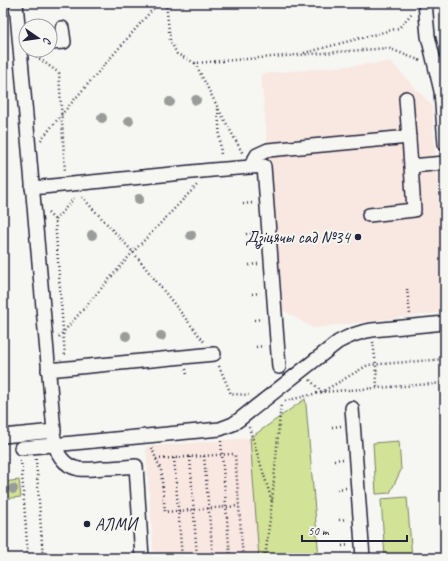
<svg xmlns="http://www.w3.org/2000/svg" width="448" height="561" viewBox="0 0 448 561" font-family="Caveat,sans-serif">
<rect width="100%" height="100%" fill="#f6f6f2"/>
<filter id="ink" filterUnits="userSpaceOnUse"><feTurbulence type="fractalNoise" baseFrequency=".025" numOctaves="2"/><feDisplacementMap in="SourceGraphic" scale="8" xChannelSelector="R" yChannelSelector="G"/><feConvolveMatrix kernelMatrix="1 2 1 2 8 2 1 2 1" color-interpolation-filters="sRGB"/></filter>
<g filter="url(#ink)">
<g fill="#f9e7e1">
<path d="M439,3H445V61L444,58Z"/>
<path d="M391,62L432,106L445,312L313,328L283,310L261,74Z"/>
<path d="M250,438L259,558H154L146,447Z"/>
</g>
<g fill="#d2e296" stroke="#7a8268">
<path d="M305,399L306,405L319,558H259L250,438Z"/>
<path d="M399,441L401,470L390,493L376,494L373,443Z"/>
<path d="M19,480L21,497L3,499V482Z"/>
<path d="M407,497L412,558H385L381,499Z"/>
</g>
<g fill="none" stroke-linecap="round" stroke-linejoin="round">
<defs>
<g id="minor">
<path d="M425,3L428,36L441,91L445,144"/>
<path d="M50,43L64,42L62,28"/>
<path d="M406,98L411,166L445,163"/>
<path d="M250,167L257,155L268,150L409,137"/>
<path d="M32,188L212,170L264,166L279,367"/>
<path d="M369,215L414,210L411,166"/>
<path d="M48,370L214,354"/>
<path d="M352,408L363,558"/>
<path d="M3,436L54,431L16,3"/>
<path d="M54,437C55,452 63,466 79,469C87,470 96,469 104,468C115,468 125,467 136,466L142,558"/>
<path d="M21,448L220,429L233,424L240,419L338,342C349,336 359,332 372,330L445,323"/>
</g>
</defs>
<use href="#minor" stroke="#22223b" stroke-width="16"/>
<g stroke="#22223b" stroke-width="2.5" stroke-dasharray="1 3" stroke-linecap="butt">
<path d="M166,3L170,40L177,54L195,63L388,48L421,61"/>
<path d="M304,53L399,28L413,12"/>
<path d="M33,54L59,73L65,172"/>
<path d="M195,63L218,108L243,154"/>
<path d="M218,109L221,156"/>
<path d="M41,140L62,114L158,3"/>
<path d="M82,197L133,252L205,343"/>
<path d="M243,204L253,203"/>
<path d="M48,213L55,220L65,357"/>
<path d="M55,220L76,196"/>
<path d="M246,234L255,233"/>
<path d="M249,265L258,264"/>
<path d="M407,289L410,314"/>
<path d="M252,294L260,293"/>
<path d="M254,320L262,319"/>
<path d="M443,336L445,359"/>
<path d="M59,337L133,252L198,184"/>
<path d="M373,342L376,365L377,388"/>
<path d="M256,347L264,346"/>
<path d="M219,366L231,394L249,395"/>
<path d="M186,369L187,375"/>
<path d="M310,380L322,392L368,365L445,359"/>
<path d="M285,401L322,392L445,383"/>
<path d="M440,415L445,414"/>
<path d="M249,427L272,501"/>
<path d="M332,427L341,426"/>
<path d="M221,441L230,558"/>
<path d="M152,448L156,459L161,470L165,512L239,506"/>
<path d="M443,449H445"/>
<path d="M204,456L213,558"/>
<path d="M190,457L197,558"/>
<path d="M174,458L182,558"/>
<path d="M36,459L43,558"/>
<path d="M156,459L233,454L235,455L243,558"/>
<path d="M21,460L28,558"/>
<path d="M334,460L344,459"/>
<path d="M337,489L346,488"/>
<path d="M339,520L347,519"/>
<path d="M342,546L349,545"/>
<path d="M265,558L272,502L281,403"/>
</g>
<use href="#minor" stroke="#f6f6f2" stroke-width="13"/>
</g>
<g fill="#9a9c9a">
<circle cx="196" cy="100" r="5"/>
<circle cx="170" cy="102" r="5"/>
<circle cx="102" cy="118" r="5"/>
<circle cx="129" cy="121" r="5"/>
<circle cx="139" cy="199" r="5"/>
<circle cx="92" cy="235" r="5"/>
<circle cx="191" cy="235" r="5"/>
<circle cx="126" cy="336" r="5"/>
<circle cx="161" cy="336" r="5"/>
<circle cx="13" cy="489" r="5"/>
</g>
</g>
<g fill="#22223b" stroke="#f6f6f2" stroke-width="1.5">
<circle cx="358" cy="237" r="4"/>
<circle cx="87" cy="524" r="4"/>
</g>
<g text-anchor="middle" stroke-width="4" stroke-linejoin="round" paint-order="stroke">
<g font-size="17" fill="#22223b" stroke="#f6f6f2" text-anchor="end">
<text x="350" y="243">Дзіцячы сад №34</text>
<text x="95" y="530" text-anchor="start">АЛМИ</text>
</g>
</g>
<rect width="448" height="561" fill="none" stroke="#f6f6f2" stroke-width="16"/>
<rect x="8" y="8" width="432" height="545" fill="none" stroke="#22223b" stroke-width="1.5" filter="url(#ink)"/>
<g transform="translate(38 38) rotate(103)"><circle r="19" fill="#f6f6f2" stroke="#a1a1a9"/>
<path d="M0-3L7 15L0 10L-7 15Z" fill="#22223b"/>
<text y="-6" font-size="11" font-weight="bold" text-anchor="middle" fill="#22223b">С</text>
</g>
<path d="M302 535v6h105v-6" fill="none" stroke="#22223b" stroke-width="2"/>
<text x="308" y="535" font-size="12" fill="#22223b" stroke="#f6f6f2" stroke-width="3" paint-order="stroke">50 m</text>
</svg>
